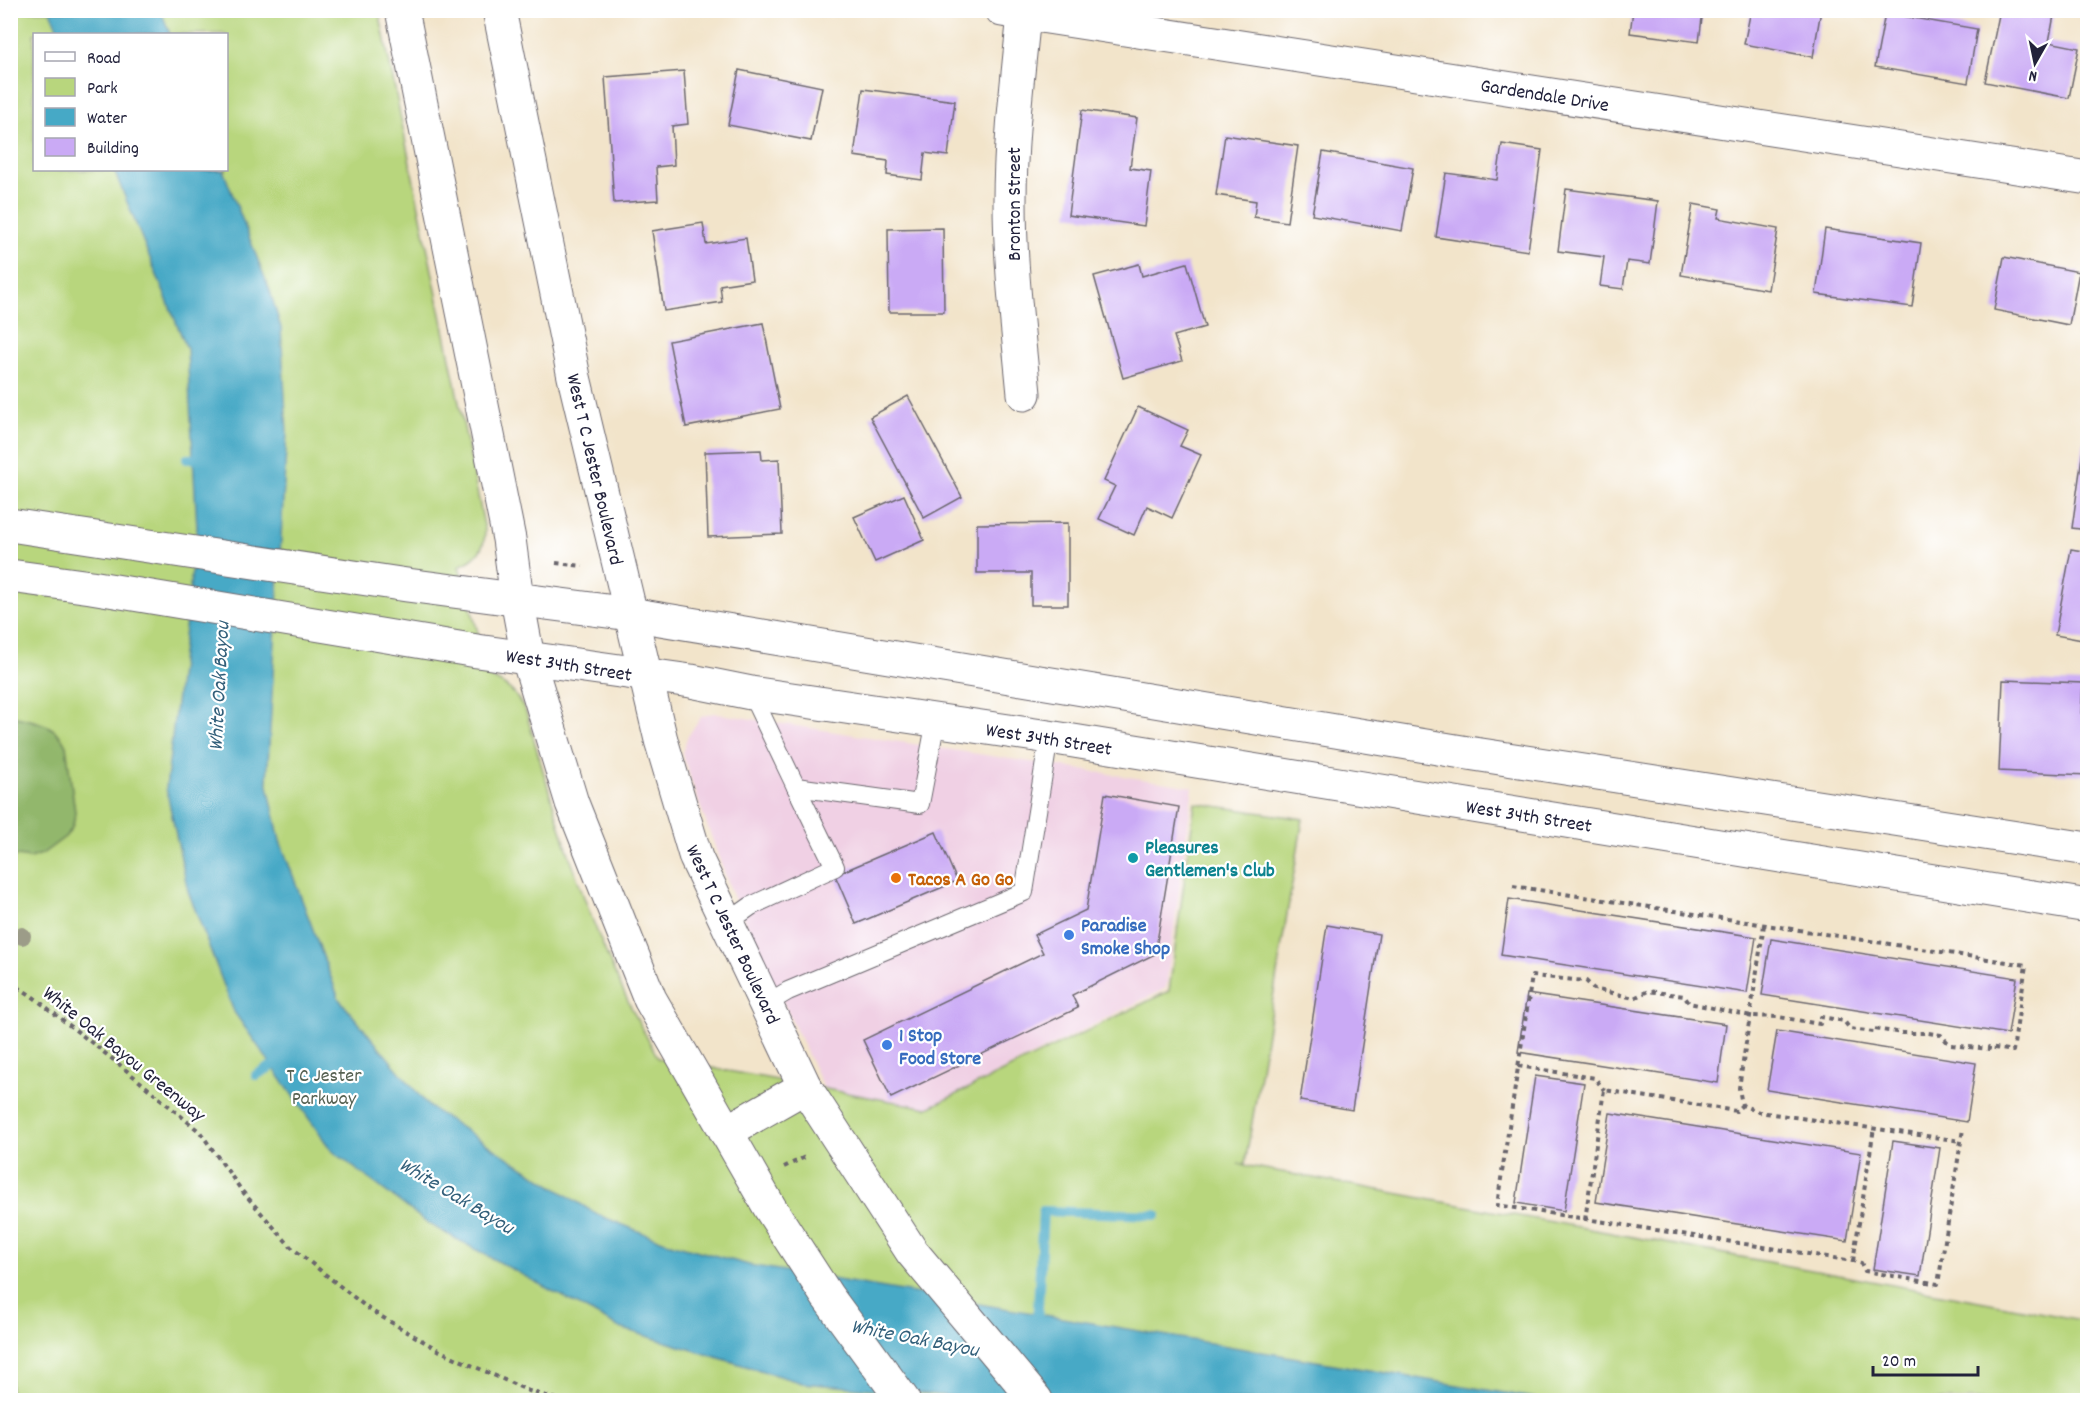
<svg xmlns="http://www.w3.org/2000/svg" width="2098" height="1411" viewBox="0 0 2098 1411" font-family="Dekko,sans-serif">
<rect width="100%" height="100%" fill="#fff"/>
<filter id="ink" filterUnits="userSpaceOnUse"><feTurbulence type="fractalNoise" baseFrequency=".0167" numOctaves="2"/><feDisplacementMap in="SourceGraphic" scale="12" xChannelSelector="R" yChannelSelector="G"/><feConvolveMatrix kernelMatrix="1 2 1 2 8 2 1 2 1" color-interpolation-filters="sRGB"/></filter>
<filter id="wash" filterUnits="userSpaceOnUse"><feTurbulence type="fractalNoise" baseFrequency=".008" numOctaves="4" result="noise"/><feDisplacementMap in="SourceGraphic" scale="24" xChannelSelector="R" yChannelSelector="G"/><feGaussianBlur stdDeviation="1.35" result="paint"/><feColorMatrix in="noise" values="0 0 0 0 0 0 0 0 0 0 0 0 0 0 0 0 0 1.4 0 .05"/><feComposite in="paint" operator="in"/></filter>
<g filter="url(#wash)">
<rect width="100%" height="100%" fill="#f2e4ca"/>
<path fill="#f0d0e4" d="M713,713L1193,787L1166,988L928,1108L824,1089L733,896L694,789L682,753L687,738L694,727L701,717Z"/>
<path fill="#b8d67d" stroke="#6d7c5c" stroke-width="1.5" fill-rule="evenodd" d="M10,11H379L485,530C485,549 477,559 459,566L491,678C511,687 516,694 526,712C554,810 583,910 628,1001C637,1020 648,1039 658,1058L928,1108L1169,991L1195,803L1303,819L1245,1164H1238L2087,1321V1400H11ZM34,34H226V170H34Z"/>
<path fill="#92b76c" stroke="#5a6c54" stroke-width="1.5" d="M11,716C33,721 55,722 66,745L75,812L74,821L71,830L65,837L42,854L30,858L11,855Z"/>
<g fill="#46a9c6" stroke="#346680" stroke-width="1.5">
<path d="M50,11H161L170,34H60Z"/>
<path d="M114,170H223L270,291L281,328L287,432L267,781L280,841L339,999L429,1107L596,1214L663,1241L749,1265L1546,1400H997L802,1383L620,1328L429,1224L331,1150L234,1012L188,891L166,788L197,528L187,349Z"/>
</g>
<g fill="none" stroke-linecap="round" stroke-linejoin="round">
<g stroke="#46a9c6" stroke-width="10">
<path d="M187,459L207,458"/>
<path d="M256,1075L285,1059"/>
<path d="M1037,1326L1043,1211L1156,1215"/>
</g>
</g>
<g id="blocks">
<g fill="#caaaf5">
<path d="M1538,10H1555V14Z"/>
<path d="M1633,10H1703L1699,42L1630,33Z"/>
<path d="M1751,10H1821L1813,57L1744,44Z"/>
<path d="M2000,10H2055L2049,42L2079,48L2069,98L1985,82Z"/>
<path d="M1885,13L1977,29L1968,83L1875,67Z"/>
<path d="M739,70L822,87L811,141L728,125Z"/>
<path d="M684,71L688,124L672,126L674,165L656,167L658,200L614,203L605,77Z"/>
<path d="M863,89L955,101L948,156L925,153L922,180L887,175L888,161L854,156Z"/>
<path d="M1082,110L1137,118L1130,168L1151,171L1144,226L1068,215Z"/>
<path d="M1225,135L1298,146L1287,222L1254,217L1256,201L1216,195Z"/>
<path d="M1502,144L1542,150L1528,251L1436,237L1446,173L1497,180Z"/>
<path d="M1323,152L1413,168L1402,231L1312,215Z"/>
<path d="M1566,189L1658,201L1650,264L1627,261L1623,289L1600,286L1604,257L1558,251Z"/>
<path d="M1693,204L1720,209L1718,218L1778,229L1768,290L1681,275Z"/>
<path d="M703,223L706,244L746,238L752,280L720,285L722,302L664,311L652,231Z"/>
<path d="M943,228L944,312H889L888,229Z"/>
<path d="M1825,229L1921,243L1912,307L1816,294Z"/>
<path d="M2004,257L2079,272L2069,325L1994,310Z"/>
<path d="M1187,263L1205,327L1174,336L1182,361L1123,378L1094,276L1139,264L1142,276Z"/>
<path d="M763,323L780,409L686,427L669,341Z"/>
<path d="M908,396L962,497L924,518L870,417Z"/>
<path d="M1138,407L1188,430L1180,446L1201,455L1172,518L1147,506L1134,535L1099,519L1115,486L1104,481Z"/>
<path d="M2085,435L2088,436V530L2072,528Z"/>
<path d="M761,450L762,460L779,459L782,534L708,537L705,452Z"/>
<path d="M904,495L924,540L875,562L854,517Z"/>
<path d="M1068,523V605H1031V573H977V524Z"/>
<path d="M2071,549L2088,552V641L2055,635Z"/>
<path d="M2003,680L2083,683L2081,713H2088V775L1999,771Z"/>
<path d="M1105,794L1179,807L1155,954L1072,995L1078,1008L891,1098L863,1040L1043,953L1034,935L1086,910Z"/>
<path d="M936,832L957,881L856,924L835,875Z"/>
<path d="M1509,899L1756,937L1747,993L1501,955Z"/>
<path d="M1327,925L1379,934L1352,1110L1300,1101Z"/>
<path d="M1771,939L2017,978L2008,1034L1762,995Z"/>
<path d="M1527,994L1726,1024L1718,1083L1518,1052Z"/>
<path d="M1777,1031L1976,1063L1967,1122L1767,1090Z"/>
<path d="M1535,1076L1584,1083L1564,1211L1516,1203Z"/>
<path d="M1610,1113L1861,1153L1847,1241L1596,1202Z"/>
<path d="M1893,1141L1940,1148L1920,1276L1873,1269Z"/>
</g>
</g>
</g>
<g filter="url(#ink)">
<use href="#blocks" fill-opacity="0" stroke="#6b666d" stroke-width="1.5"/>
<g fill="none" stroke-linecap="round" stroke-linejoin="round">
<defs>
<g id="lane">
<path d="M751,693L796,787L920,804L936,720"/>
<path d="M727,923L751,906L835,867L796,787"/>
<path d="M766,1004L788,991L1024,892L1049,737"/>
</g>
<g id="street">
<path d="M1002,10L2088,178"/>
<path d="M1024,394C1018,330 1010,265 1010,201C1010,139 1018,76 1024,14"/>
</g>
<g id="secondary">
<path d="M402,10L509,539L517,599L528,658L572,803L650,999L770,1208L827,1296L903,1400"/>
<path d="M499,10L574,377L661,740L696,858L805,1087L912,1252L1036,1400"/>
<path d="M10,525L407,585L630,614L1468,753L2088,849"/>
<path d="M10,576L91,587L477,651L691,681L751,693L1049,737L2088,906"/>
<path d="M726,1132L805,1087"/>
</g>
</defs>
<use href="#lane" stroke="#6b666d" stroke-width="20"/>
<use href="#street" stroke="#6b666d" stroke-width="35"/>
<use href="#secondary" stroke="#6b666d" stroke-width="35"/>
<g stroke="#6b666d" stroke-width="4" stroke-dasharray="4.5 4.5" stroke-linecap="butt">
<path d="M556,563L583,566"/>
<path d="M1513,886L2026,965L2013,1051L1989,1047V1049L1950,1045L1941,1035L1928,1033H1903L1874,1029V1032L1850,1029L1844,1021L1821,1017L1820,1024L1779,1017L1751,1016L1689,1003L1684,996L1648,991L1634,998L1594,989L1586,981L1532,976L1497,1205L1853,1261L1861,1263L1865,1271L1938,1284L1963,1129"/>
<path d="M1764,925L1739,1088L1742,1105L1759,1112L1961,1141"/>
<path d="M10,982L32,996L120,1065L200,1132L242,1191L291,1247L370,1310L440,1351L529,1391L560,1400"/>
<path d="M1518,1066L1595,1078L1604,1090"/>
<path d="M784,1167L805,1157"/>
<path d="M1585,1220L1604,1090L1736,1111L1742,1105"/>
<path d="M1853,1261L1874,1128"/>
</g>
<use href="#lane" stroke="#fff" stroke-width="18"/>
<use href="#street" stroke="#fff" stroke-width="33"/>
<use href="#secondary" stroke="#fff" stroke-width="33"/>
</g>
<circle fill="#9c9c88" cx="22" cy="936" r="9"/>
</g>
<circle fill="#0f9aa8" stroke="#fff" stroke-width="2" cx="1133" cy="858" r="6"/>
<circle fill="#e8710a" stroke="#fff" stroke-width="2" cx="896" cy="878" r="6"/>
<g fill="#3f7fe0" stroke="#fff" stroke-width="2">
<circle cx="1069" cy="935" r="6"/>
<circle cx="887" cy="1045" r="6"/>
</g>
<g text-anchor="middle" stroke-width="4.5" stroke-linejoin="round" paint-order="stroke">
<g font-size="20" fill="#22223b" stroke="#fff">
<text transform="translate(1545 94) rotate(9)" y="7">Gardendale Drive</text>
<text transform="translate(1013 204) rotate(-90)" y="7">Bronton Street</text>
<text transform="translate(596 469) rotate(77)" y="7">West T C Jester Boulevard</text>
<text transform="translate(569 664) rotate(9)" y="7">West 34th Street</text>
<text transform="translate(1049 738) rotate(9)" y="7">West 34th Street</text>
<text transform="translate(1529 815) rotate(9)" y="7">West 34th Street</text>
<text transform="translate(734 934) rotate(65)" y="7">West T C Jester Boulevard</text>
<text transform="translate(125 1053) rotate(39)" y="7">White Oak Bayou Greenway</text>
</g>
<g font-size="20" font-weight="bold" fill="#0d838f" stroke="#fff" text-anchor="start">
<text x="1145" y="853">Pleasures<tspan x="1145" dy="23">Gentlemen's Club</tspan></text>
</g>
<g font-size="20" font-weight="bold" fill="#c56008" stroke="#fff" text-anchor="start">
<text x="908" y="885">Tacos A Go Go</text>
</g>
<g font-size="20" font-weight="bold" fill="#366cbe" stroke="#fff" text-anchor="start">
<text x="1081" y="931">Paradise<tspan x="1081" dy="23">Smoke Shop</tspan></text>
<text x="899" y="1041">1 Stop<tspan x="899" dy="23">Food Store</tspan></text>
</g>
<g font-size="20" fill="#566152" stroke="#fff">
<text x="324" y="1081">T C Jester<tspan x="324" dy="23">Parkway</tspan></text>
</g>
<g font-size="21" font-style="italic" fill="#325f7a" stroke="#fff">
<text transform="translate(218 686) rotate(-87)" y="7">White Oak Bayou</text>
<text transform="translate(457 1195) rotate(31)" y="7">White Oak Bayou</text>
<text transform="translate(915 1337) rotate(11)" y="7">White Oak Bayou</text>
</g>
</g>
<rect width="2098" height="1411" fill="none" stroke="#fff" stroke-width="36"/>
<rect x="33" y="33" width="195" height="138" fill="#ffffff" stroke="#a7a7b1" stroke-width="1.5"/>
<rect x="45" y="52" width="30" height="9" fill="#ffffff" stroke="#a7a7b1" stroke-width="1.5"/>
<text x="87" y="63" font-size="18" fill="#22223b">Road</text>
<rect x="45" y="78" width="30" height="18" fill="#b8d67d" stroke="#a7a7b1" stroke-width="1.5"/>
<text x="87" y="93" font-size="18" fill="#22223b">Park</text>
<rect x="45" y="108" width="30" height="18" fill="#46a9c6" stroke="#a7a7b1" stroke-width="1.5"/>
<text x="87" y="123" font-size="18" fill="#22223b">Water</text>
<rect x="45" y="138" width="30" height="18" fill="#caaaf5" stroke="#a7a7b1" stroke-width="1.5"/>
<text x="87" y="153" font-size="18" fill="#22223b">Building</text>
<g transform="translate(2035 63) rotate(189)" stroke="#ffffff" stroke-width="4.5" paint-order="stroke">
<path d="M0-4.5L10 22L0 15L-10 22Z" fill="#22223b"/>
<text y="-9" font-size="16" font-weight="bold" text-anchor="middle" fill="#22223b">N</text>
</g>
<path d="M1873 1366v9h105v-9" fill="none" stroke="#22223b" stroke-width="3"/>
<text x="1882" y="1366" font-size="18" fill="#22223b" stroke="#ffffff" stroke-width="4.5" paint-order="stroke">20 m</text>
</svg>
